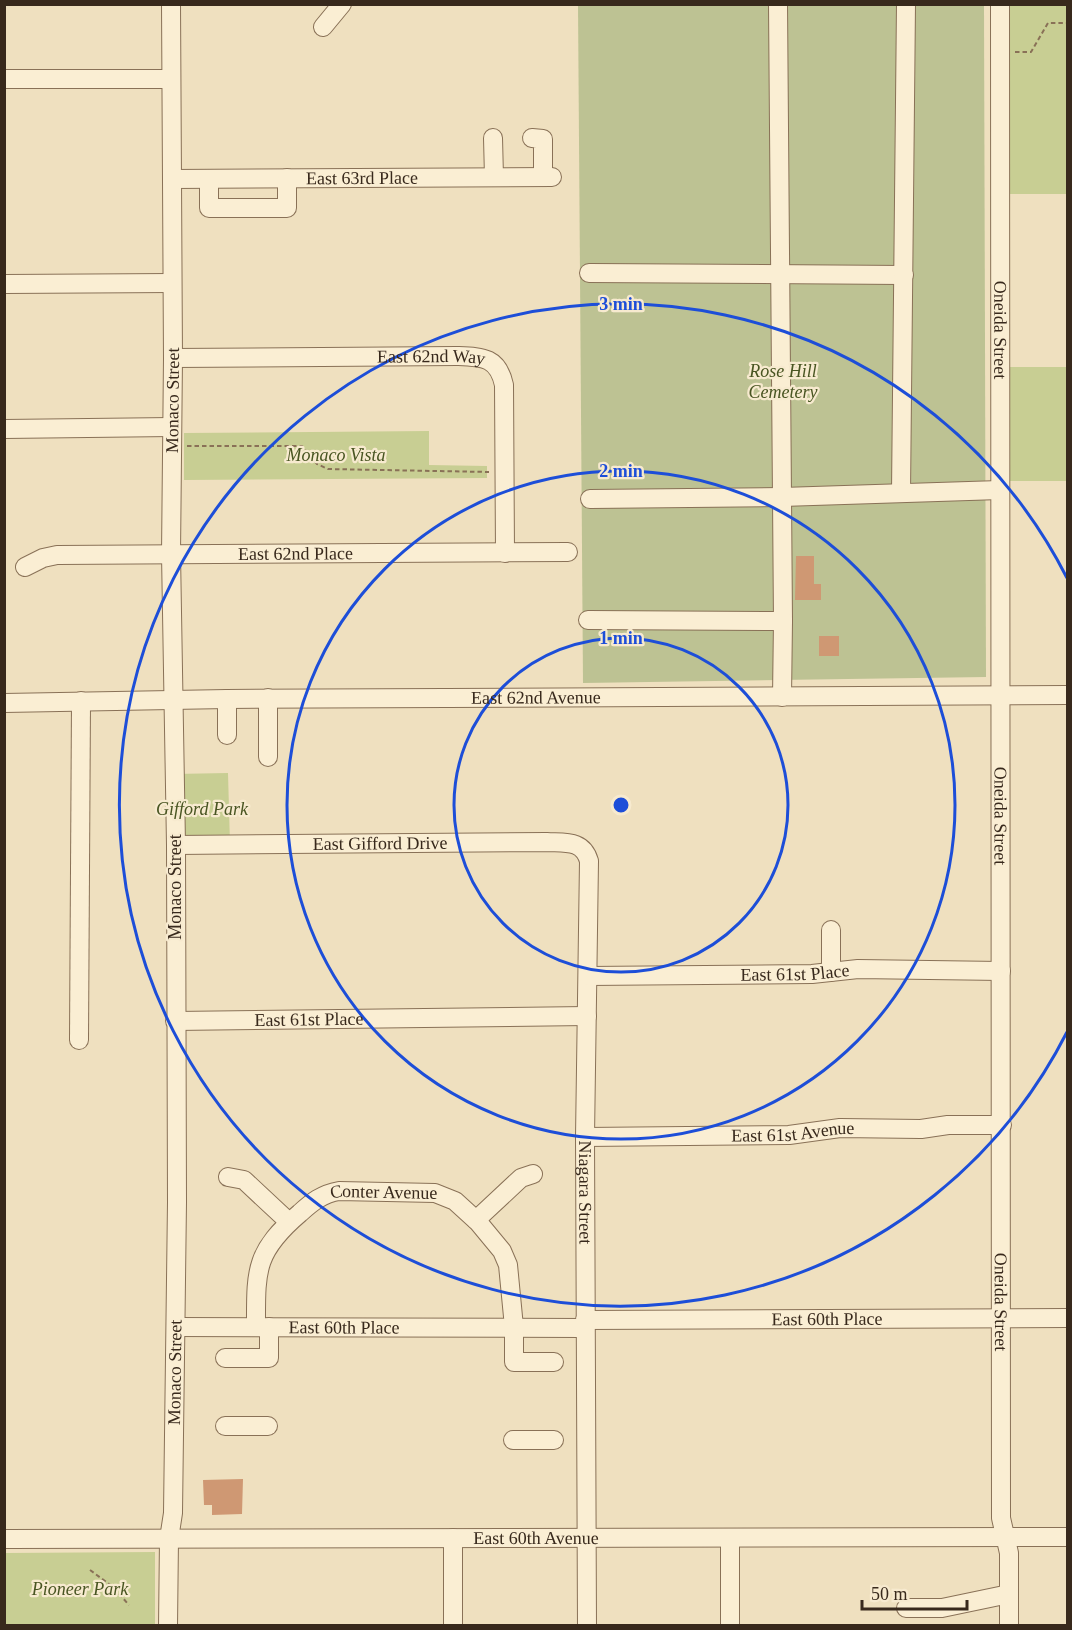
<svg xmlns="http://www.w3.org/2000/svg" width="1072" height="1630" viewBox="0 0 1072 1630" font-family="Georgia,serif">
<rect width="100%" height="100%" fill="#efe0bf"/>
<g fill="#c8ce93">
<path d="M1000,5H1067V194H999Z"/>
<rect x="1000" y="367" width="67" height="114"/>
<path d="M429,431V465L487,466V478L184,480V433Z"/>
<path d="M228,773L230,844L176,845L174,774Z"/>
<path d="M155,1552V1625H5V1553Z"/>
</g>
<path fill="#bdc293" d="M578,5H984L986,677L583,683Z"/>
<g fill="#cf9873">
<path d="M796,556H814V584H821V600H795Z"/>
<rect x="819" y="636" width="20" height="20"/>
<path d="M243,1479L242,1514L212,1515V1505H204L203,1480Z"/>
</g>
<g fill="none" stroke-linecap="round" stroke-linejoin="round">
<defs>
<g id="minor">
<path d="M778,4L783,621L782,697"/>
<path id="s1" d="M1000,4L1001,1518L1009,1553V1626"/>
<path d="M323,27L342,4"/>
<path d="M4,79H171"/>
<path d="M493,138L494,177"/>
<path d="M532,138L543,139V177"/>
<path id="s2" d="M173,179L552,177"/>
<path d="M209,179V208H287V178"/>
<path d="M589,273L904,275"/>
<path d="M4,284L172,283"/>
<path id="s3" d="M173,358L457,356C483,357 498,357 504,385L505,553"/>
<path d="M4,429L172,427"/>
<path d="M901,493L906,4"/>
<path d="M590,499L782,497L1000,490"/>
<path id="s4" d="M25,567L43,558L57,555L568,552"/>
<path d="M588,620L783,621"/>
<path d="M268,698V757"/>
<path id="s5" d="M4,703L227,699L1068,695"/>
<path d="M227,735V699"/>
<path id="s6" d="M176,845L547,842C566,843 583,840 589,861L585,1137L587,1626"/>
<path d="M831,930V972"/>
<path id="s7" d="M588,976L812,974L858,969L1001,971"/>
<path id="s8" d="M175,1021L587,1016"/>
<path d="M79,1040L81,701"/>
<path id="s9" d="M585,1137L789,1135L840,1128L921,1129L948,1125H1002"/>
<path d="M228,1177L244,1180L289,1222"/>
<path d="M476,1220L521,1178L533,1174"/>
<path id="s10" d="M585,1320L1068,1318"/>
<path id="s11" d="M176,1327L585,1328"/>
<path id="s12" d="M256,1327C256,1271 254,1252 300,1213C312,1202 322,1194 339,1191L435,1193L455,1201L478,1222L502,1251L508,1265L514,1327V1362H554"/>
<path d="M225,1358H269V1327"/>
<path d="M225,1426H268"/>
<path d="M513,1440H554"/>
<path d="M730,1538V1626"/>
<path id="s13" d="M4,1539L1068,1537"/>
<path d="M906,1608H942L1009,1594"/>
<path id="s14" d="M168,1626L169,1539L173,1513L177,1202L176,845L171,554L173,358L171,4"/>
<path d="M453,1626V1538"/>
</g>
</defs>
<use href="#minor" stroke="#897157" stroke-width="20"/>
<g stroke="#897157" stroke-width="2" stroke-dasharray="4.5 3" stroke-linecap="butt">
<path d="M1015,52H1031L1048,23H1068"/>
<path d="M187,446H302L317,464L328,469L489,472"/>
<path d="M90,1570L113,1587L129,1605"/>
</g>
<use href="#minor" stroke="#faeed3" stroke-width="18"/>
</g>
<g fill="none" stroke="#1d4ed8" stroke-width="3">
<circle cx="621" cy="805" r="167"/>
<circle cx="621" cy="805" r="334"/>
<path d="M1067 1032A501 501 0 1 1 1067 578"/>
</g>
<g text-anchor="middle" stroke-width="4.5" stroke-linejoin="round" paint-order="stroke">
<g font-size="18" fill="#38291c" stroke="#f7eacf">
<text dy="6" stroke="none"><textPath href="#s2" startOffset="189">East 63rd Place</textPath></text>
<text dy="6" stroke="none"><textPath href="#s1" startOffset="326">Oneida Street</textPath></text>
<text dy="6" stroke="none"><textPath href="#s3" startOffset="258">East 62nd Way</textPath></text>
<text dy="6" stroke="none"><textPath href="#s14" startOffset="1226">Monaco Street</textPath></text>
<text dy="6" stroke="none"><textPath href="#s4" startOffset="273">East 62nd Place</textPath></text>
<text dy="6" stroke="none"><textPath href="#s5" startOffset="532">East 62nd Avenue</textPath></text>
<text dy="6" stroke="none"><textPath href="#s1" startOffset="812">Oneida Street</textPath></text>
<text dy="6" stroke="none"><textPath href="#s6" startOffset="204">East Gifford Drive</textPath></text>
<text transform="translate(175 887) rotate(-90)" y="6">Monaco Street</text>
<text dy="6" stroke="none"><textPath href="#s7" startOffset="207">East 61st Place</textPath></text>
<text dy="6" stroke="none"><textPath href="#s8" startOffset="134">East 61st Place</textPath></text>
<text dy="6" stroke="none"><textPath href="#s9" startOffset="208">East 61st Avenue</textPath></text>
<text dy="6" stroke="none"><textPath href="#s6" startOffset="753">Niagara Street</textPath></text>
<text dy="6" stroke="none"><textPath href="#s12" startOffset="219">Conter Avenue</textPath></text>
<text dy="6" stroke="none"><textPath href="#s1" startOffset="1298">Oneida Street</textPath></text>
<text dy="6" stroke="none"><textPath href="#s10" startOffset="242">East 60th Place</textPath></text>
<text dy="6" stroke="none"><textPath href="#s11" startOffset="168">East 60th Place</textPath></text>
<text dy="6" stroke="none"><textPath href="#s14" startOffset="254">Monaco Street</textPath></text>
<text dy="6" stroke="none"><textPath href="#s13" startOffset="532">East 60th Avenue</textPath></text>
</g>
<g font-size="18" font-style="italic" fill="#495522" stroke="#f7eacf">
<text x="783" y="377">Rose Hill<tspan x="783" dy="21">Cemetery</tspan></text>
<text x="336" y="461">Monaco Vista</text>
<text x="202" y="815">Gifford Park</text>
<text x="80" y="1595">Pioneer Park</text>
</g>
</g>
<circle cx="621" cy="805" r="9" fill="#1d4ed8" stroke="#f7eacf" stroke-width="3"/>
<g font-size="18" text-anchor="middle" font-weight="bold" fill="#1d4ed8" stroke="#f7eacf" stroke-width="4.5" stroke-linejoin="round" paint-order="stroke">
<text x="621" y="310">3 min</text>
<text x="621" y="477">2 min</text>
<text x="621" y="644">1 min</text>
</g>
<rect width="1072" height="1630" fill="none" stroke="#38291c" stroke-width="12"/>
<path d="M862 1600v9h105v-9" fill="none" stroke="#38291c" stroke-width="3"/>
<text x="871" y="1600" font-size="18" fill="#38291c" stroke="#f7eacf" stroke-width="4.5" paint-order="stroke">50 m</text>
</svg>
